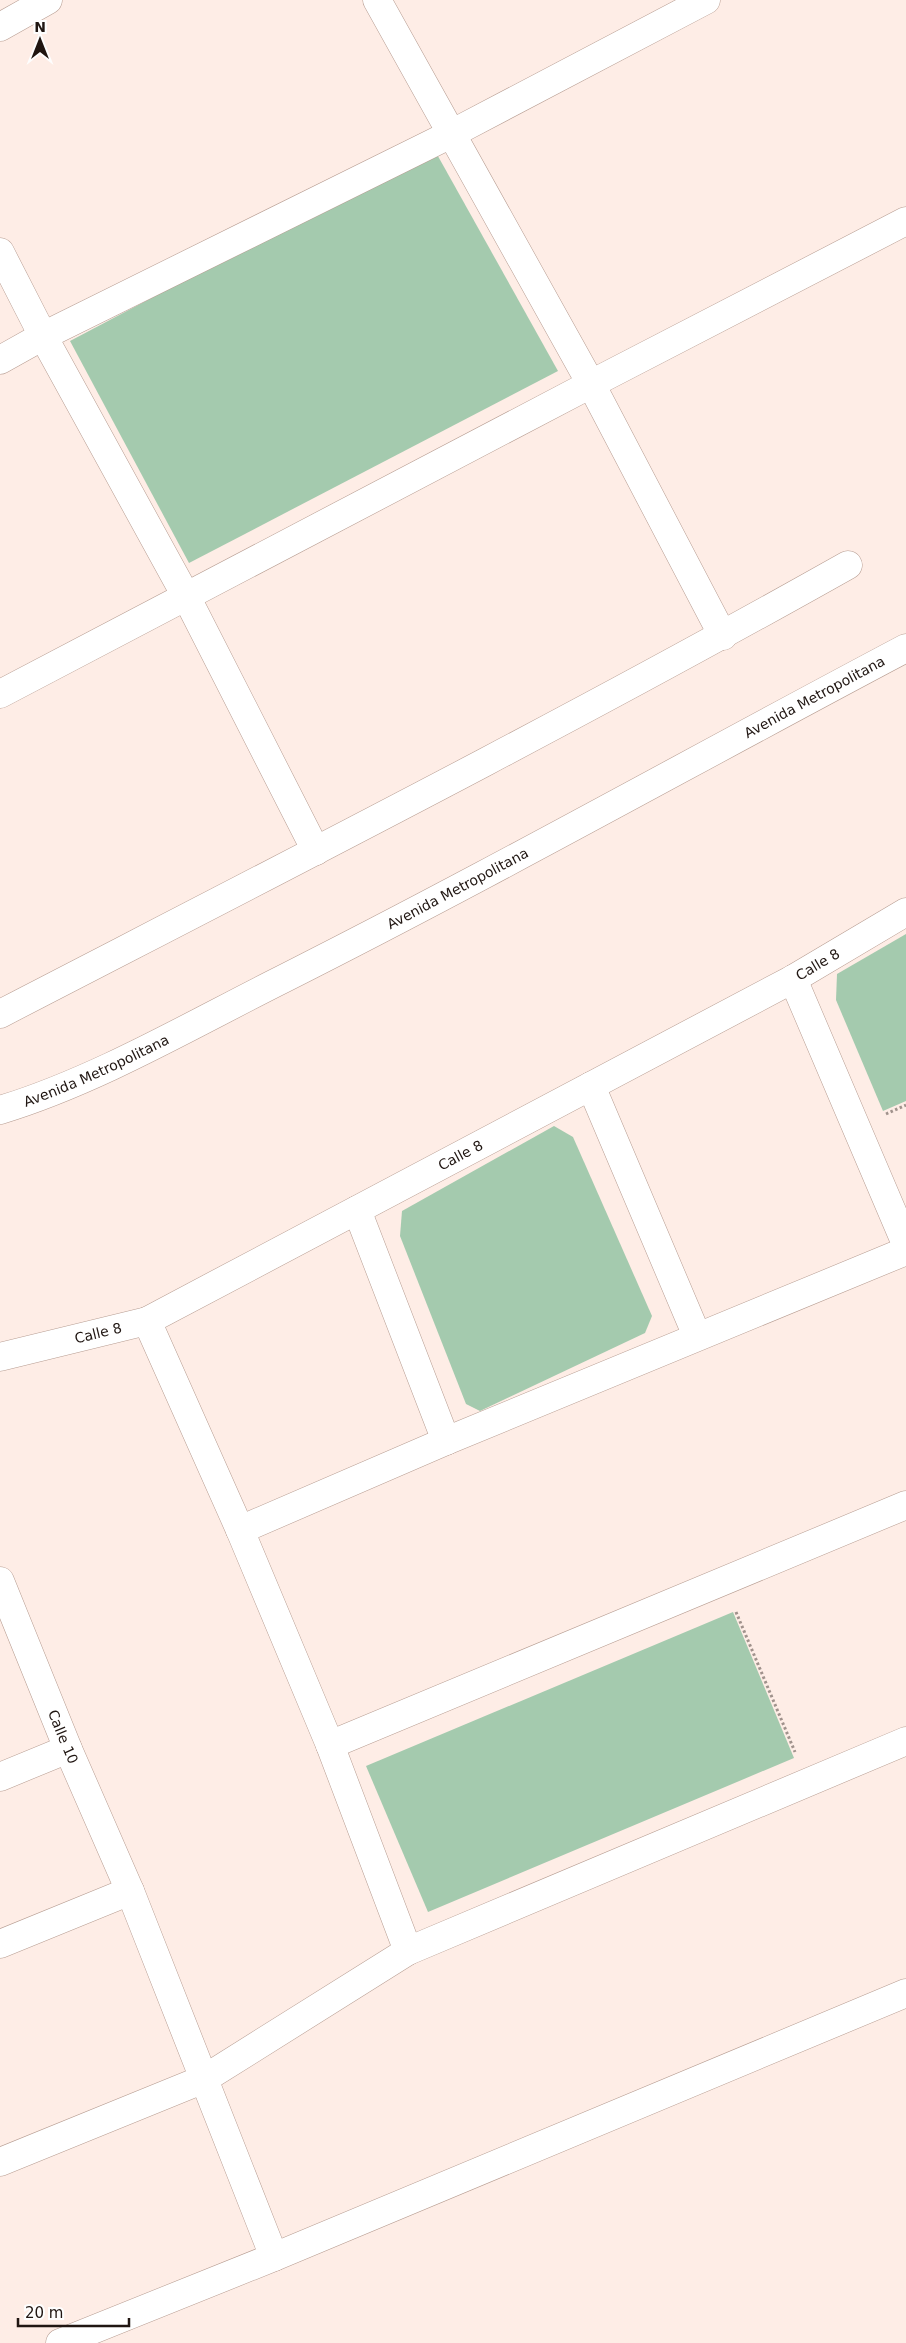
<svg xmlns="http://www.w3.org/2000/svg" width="906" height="2343" viewBox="0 0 906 2343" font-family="'DejaVu Sans',sans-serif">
<rect width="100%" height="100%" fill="#feede6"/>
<g fill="#a4caae">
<path d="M434,149L558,371L189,563L70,341Z"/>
<path d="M906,934V1101L883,1111L836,1000L837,974Z"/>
<path d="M554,1126L573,1137L652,1316L645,1333L480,1411L466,1404L400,1236L402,1211Z"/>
<path d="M733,1612L794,1758L428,1912L366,1766Z"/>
</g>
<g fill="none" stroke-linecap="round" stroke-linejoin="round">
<defs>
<g id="street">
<path d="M377,0L591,384L723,636"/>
<path d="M0,27L48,0"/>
<path d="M0,252L43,336L187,598L316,851"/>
<path d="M0,360L43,336L451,134L706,0"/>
<path d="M0,694L591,384L906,221"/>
<path d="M793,979L906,1244"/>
<path d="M0,1014C284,867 569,722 848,565"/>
<path d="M591,1086L697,1336"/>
<path d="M357,1210L446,1441"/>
<path d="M147,1321L240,1530L330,1745L408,1951"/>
<path id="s1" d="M0,1357L147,1321L793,979L906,912"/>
<path d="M240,1530L446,1441L906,1251"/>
<path id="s2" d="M0,1581L68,1749L130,1891L274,2257"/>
<path d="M330,1745L906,1505"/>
<path d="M0,1777L68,1749"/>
<path d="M0,1944L130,1891"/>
<path d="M0,2162L204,2079L408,1951L906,1741"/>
<path d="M60,2343L274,2257L906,1993"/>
</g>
<g id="secondary">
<path id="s3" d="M0,1110C96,1081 193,1024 283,979C493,873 698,758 906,648"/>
</g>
</defs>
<use href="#street" stroke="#b79d92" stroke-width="29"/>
<use href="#secondary" stroke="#b79d92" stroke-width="29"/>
<g stroke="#a0928c" stroke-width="3" stroke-dasharray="2.5 2.5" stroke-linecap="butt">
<path d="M886,1114L906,1105"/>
<path d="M736,1612L795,1752"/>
</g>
<use href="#street" stroke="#fff" stroke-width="28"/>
<use href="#secondary" stroke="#fff" stroke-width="28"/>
</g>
<g text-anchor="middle" stroke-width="4" stroke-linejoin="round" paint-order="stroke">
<g font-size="14" fill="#201612" stroke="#fefefe">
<text dy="5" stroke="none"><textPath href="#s3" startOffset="914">Avenida Metropolitana</textPath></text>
<text dy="5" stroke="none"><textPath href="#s3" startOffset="509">Avenida Metropolitana</textPath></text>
<text dy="5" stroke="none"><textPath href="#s1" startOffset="911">Calle 8</textPath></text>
<text dy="5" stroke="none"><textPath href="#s3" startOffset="104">Avenida Metropolitana</textPath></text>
<text dy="5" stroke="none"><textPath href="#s1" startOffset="506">Calle 8</textPath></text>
<text dy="5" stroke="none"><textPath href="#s1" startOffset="101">Calle 8</textPath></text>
<text dy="5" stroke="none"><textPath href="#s2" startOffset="168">Calle 10</textPath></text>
</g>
</g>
<g transform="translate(40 40)" stroke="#fefefe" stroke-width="4" paint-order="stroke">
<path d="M0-4L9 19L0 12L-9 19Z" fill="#201612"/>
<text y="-8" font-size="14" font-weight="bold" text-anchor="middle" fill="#201612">N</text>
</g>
<path d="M18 2318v8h111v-8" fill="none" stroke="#201612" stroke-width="2.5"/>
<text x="25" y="2318" font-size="15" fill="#201612" stroke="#fefefe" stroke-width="4" paint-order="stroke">20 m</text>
</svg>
